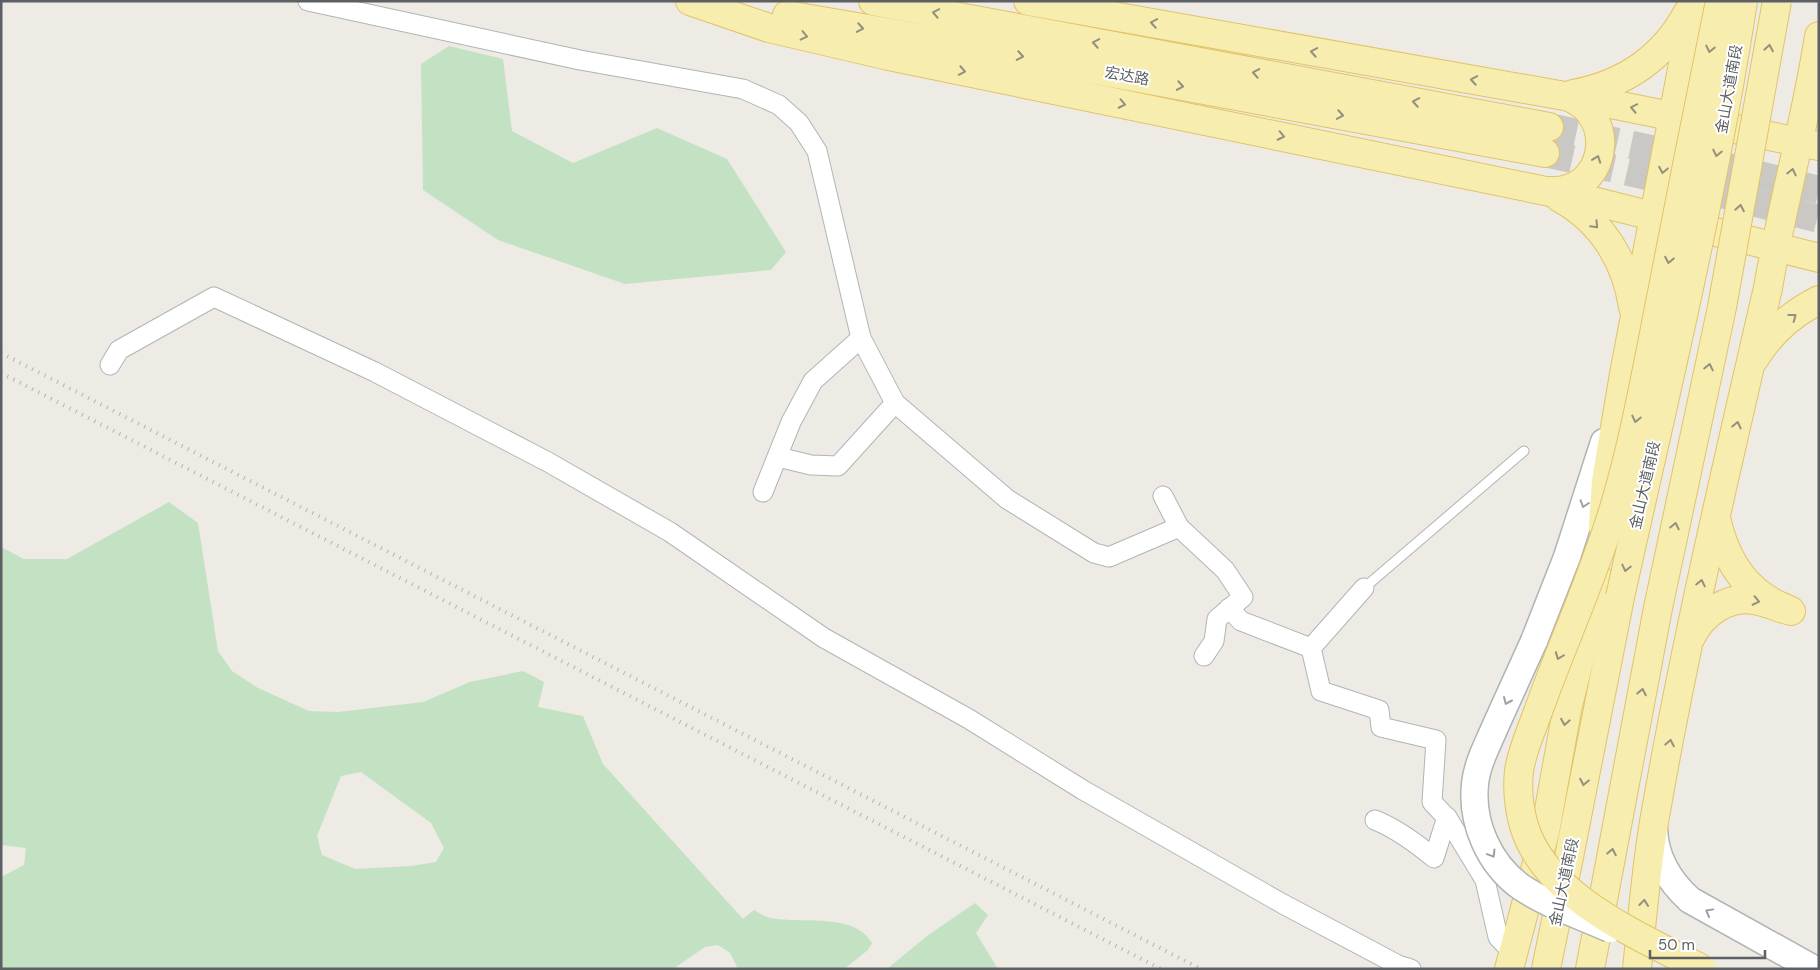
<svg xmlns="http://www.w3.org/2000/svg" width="1820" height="970" viewBox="0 0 1820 970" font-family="'DM Sans','Noto Sans SC',sans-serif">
<rect width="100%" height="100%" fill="#edebe4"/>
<g fill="#c3e2c3" fill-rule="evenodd">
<path d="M449,46L503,59L512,131L573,163L657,128L727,159L786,252L771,270L625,284L498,240L423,190L421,64Z"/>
<path d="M169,502L198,523L218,651L232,671L258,688L309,711L338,712L423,702L470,682L523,671L544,682L538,707L583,716L603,764L743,919L754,910C759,913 766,917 771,918C802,924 854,912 872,943L868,950L844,969H738L730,953L718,945L705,947L673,969H1V877L24,865L26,848L1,845V547L24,559H67ZM361,772L431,823L444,848L436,862L411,866L355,869L322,855L317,836L341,776Z"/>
<path d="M975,903L988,915L976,933L998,969H887L927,936Z"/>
</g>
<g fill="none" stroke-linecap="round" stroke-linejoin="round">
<g stroke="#c9c8c4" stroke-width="28" stroke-dasharray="28 14" stroke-linecap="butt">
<path d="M1549,127L1692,158L1819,190"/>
<path d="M1545,153L1686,185L1819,219"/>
</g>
<defs>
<path id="lane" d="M1364,588L1524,451"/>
<g id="street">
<path d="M308,1L580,60L743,89L779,105L799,123L817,151L861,338L895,403L1007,499L1094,553L1109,557L1179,527L1225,570L1243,597L1217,619L1214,641L1204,656"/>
<path d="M110,365L119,350L214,297L375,372L548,462L670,532L824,638L969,719L1083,790L1283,904L1398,965L1411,969"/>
<path d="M778,457L811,465L838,466L895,403"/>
<path d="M763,492L791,422L813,381L861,338"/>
<path d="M1163,496L1179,527"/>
<path d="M1364,588L1311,648L1321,691L1379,710L1381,727L1436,740L1432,802L1448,819L1485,880L1498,937L1513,953"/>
<path d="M1229,608L1241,621L1311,648"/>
<path d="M1375,820C1397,829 1416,843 1434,858L1447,817"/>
</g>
<g id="secondary">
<path d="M1534,641L1567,557L1604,442"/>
<path d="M1654,829C1655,858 1669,881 1690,900L1814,969"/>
</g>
<g id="primary">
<path d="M690,1L769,28L889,56L1589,200L1819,258"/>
<path d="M873,1L1549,127"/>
<path d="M1028,1L1621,106L1819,146"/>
<path d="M787,15L961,45L1545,153"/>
<path d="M1573,94C1623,85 1664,58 1688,12"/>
<path d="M1551,191C1606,193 1619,117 1569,97"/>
<path d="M1560,198C1602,221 1626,261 1633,307"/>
<path d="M1755,358C1770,333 1793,313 1819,300"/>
<path d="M1603,526L1606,481L1624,374L1695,1"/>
<path d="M1691,637C1702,614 1728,595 1754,600C1766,602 1779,608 1791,611C1783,607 1774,604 1767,599C1738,581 1723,550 1716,518"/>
<path d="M1509,969L1545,832L1567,710L1599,579"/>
<path d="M1546,969L1570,852L1620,597"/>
<path d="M1590,969L1658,608"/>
<path d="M1637,969C1642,920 1646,870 1654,822C1685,643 1727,465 1768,288C1782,204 1806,121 1819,36"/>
</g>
</defs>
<use href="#lane" stroke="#b1b4b8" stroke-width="11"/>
<use href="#street" stroke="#b1b4b8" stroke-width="21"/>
<use href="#secondary" stroke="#b0b3b7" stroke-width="29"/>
<use href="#primary" stroke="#e3c366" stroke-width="30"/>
<use href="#lane" stroke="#fff" stroke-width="9"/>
<use href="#street" stroke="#fff" stroke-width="19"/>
<use href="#secondary" stroke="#fff" stroke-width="26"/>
<use href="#primary" stroke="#f7edaf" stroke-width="28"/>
<g stroke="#b2b3b3" stroke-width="4" stroke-dasharray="1 6" stroke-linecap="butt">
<path d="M1,353L1201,969"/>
<path d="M1,373L1161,969"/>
</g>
<defs>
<path id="secondary-bridge" d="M1534,641C1521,670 1508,698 1495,727C1487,746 1477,764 1475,784C1471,823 1489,864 1521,887C1548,905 1581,916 1610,929"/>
<g id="primary-bridge">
<path d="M1620,597C1664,399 1712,202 1743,1"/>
<path d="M1658,608L1722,307L1777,1"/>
<path d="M1702,969C1640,936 1546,898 1524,826C1519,808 1517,789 1519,771C1522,750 1532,729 1539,709C1557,659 1578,611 1596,561C1626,483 1641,400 1657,318C1678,212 1698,107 1720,1"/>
</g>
</defs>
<use href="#secondary-bridge" stroke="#b0b3b7" stroke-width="29" stroke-linecap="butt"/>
<use href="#primary-bridge" stroke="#e3c366" stroke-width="30" stroke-linecap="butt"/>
<use href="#secondary-bridge" stroke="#fff" stroke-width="26"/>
<use href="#primary-bridge" stroke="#f7edaf" stroke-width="28"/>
</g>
<defs><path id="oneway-chevron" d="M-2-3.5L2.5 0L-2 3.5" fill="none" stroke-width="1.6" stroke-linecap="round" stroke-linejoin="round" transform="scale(1.25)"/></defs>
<g stroke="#92917e">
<use href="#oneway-chevron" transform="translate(936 13) rotate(-169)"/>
<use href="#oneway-chevron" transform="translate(1154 23) rotate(-170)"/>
<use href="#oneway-chevron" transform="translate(860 28) rotate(10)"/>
<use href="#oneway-chevron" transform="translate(804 36) rotate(13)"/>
<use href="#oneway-chevron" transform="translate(1096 43) rotate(-170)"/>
<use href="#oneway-chevron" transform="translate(1769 48) rotate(-80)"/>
<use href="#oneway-chevron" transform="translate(1710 49) rotate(102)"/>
<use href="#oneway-chevron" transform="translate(1314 52) rotate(-170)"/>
<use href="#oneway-chevron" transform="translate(1020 56) rotate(10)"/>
<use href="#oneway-chevron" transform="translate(962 71) rotate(11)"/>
<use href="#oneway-chevron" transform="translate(1256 73) rotate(-170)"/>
<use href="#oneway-chevron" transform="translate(1474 80) rotate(-170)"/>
<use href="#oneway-chevron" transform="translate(1180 86) rotate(10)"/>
<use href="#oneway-chevron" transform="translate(1416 102) rotate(-170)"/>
<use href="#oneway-chevron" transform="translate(1122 104) rotate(12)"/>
<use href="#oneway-chevron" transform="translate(1634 108) rotate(-169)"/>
<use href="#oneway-chevron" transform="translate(1340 115) rotate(10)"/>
<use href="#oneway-chevron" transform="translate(1281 136) rotate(12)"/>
<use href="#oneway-chevron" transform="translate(1717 153) rotate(102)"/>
<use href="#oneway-chevron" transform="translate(1597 159) rotate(-70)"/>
<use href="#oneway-chevron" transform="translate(1663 170) rotate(101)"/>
<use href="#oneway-chevron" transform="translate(1792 172) rotate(-77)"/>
<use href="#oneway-chevron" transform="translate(1740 208) rotate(-80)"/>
<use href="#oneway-chevron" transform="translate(1595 225) rotate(46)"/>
<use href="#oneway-chevron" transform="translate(1669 260) rotate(101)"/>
<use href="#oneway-chevron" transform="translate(1793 317) rotate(-37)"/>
<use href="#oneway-chevron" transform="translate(1709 367) rotate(-78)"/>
<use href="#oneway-chevron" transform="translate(1636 419) rotate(103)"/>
<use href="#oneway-chevron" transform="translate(1737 425) rotate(-77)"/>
<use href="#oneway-chevron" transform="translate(1675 526) rotate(-78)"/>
<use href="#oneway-chevron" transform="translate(1626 568) rotate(103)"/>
<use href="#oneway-chevron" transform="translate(1701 583) rotate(-78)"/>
<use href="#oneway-chevron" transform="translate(1756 601) rotate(12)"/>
<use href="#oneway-chevron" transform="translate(1559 656) rotate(111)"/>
<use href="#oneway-chevron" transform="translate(1642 692) rotate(-79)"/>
<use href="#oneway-chevron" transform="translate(1565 722) rotate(100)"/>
<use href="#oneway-chevron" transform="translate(1670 743) rotate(-79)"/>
<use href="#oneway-chevron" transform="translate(1584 782) rotate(101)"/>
<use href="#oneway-chevron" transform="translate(1612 852) rotate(-79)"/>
<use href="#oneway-chevron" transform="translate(1644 903) rotate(-84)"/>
</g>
<g stroke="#9d9fa1">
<use href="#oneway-chevron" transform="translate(1584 504) rotate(108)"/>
<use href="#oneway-chevron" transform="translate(1507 701) rotate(114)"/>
<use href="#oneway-chevron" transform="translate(1492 854) rotate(59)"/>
<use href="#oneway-chevron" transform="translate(1709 912) rotate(-151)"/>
</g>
<g text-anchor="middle" stroke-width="4" stroke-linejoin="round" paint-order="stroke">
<g font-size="15" fill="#5c5f63" stroke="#fff">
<text transform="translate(1127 76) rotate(10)" y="5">宏达路</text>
<text transform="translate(1729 89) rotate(-80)" y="5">金山大道南段</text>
<text transform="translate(1645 485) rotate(-77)" y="5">金山大道南段</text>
<text transform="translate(1564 882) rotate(-78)" y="5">金山大道南段</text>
</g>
</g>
<rect width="1820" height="970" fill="none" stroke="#5c5f63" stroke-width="5"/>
<path d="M1650 950v8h115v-8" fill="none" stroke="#5c5f63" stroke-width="2.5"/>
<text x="1658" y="950" font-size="15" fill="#5c5f63" stroke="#ffffff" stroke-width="4" paint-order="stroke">50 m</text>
</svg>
